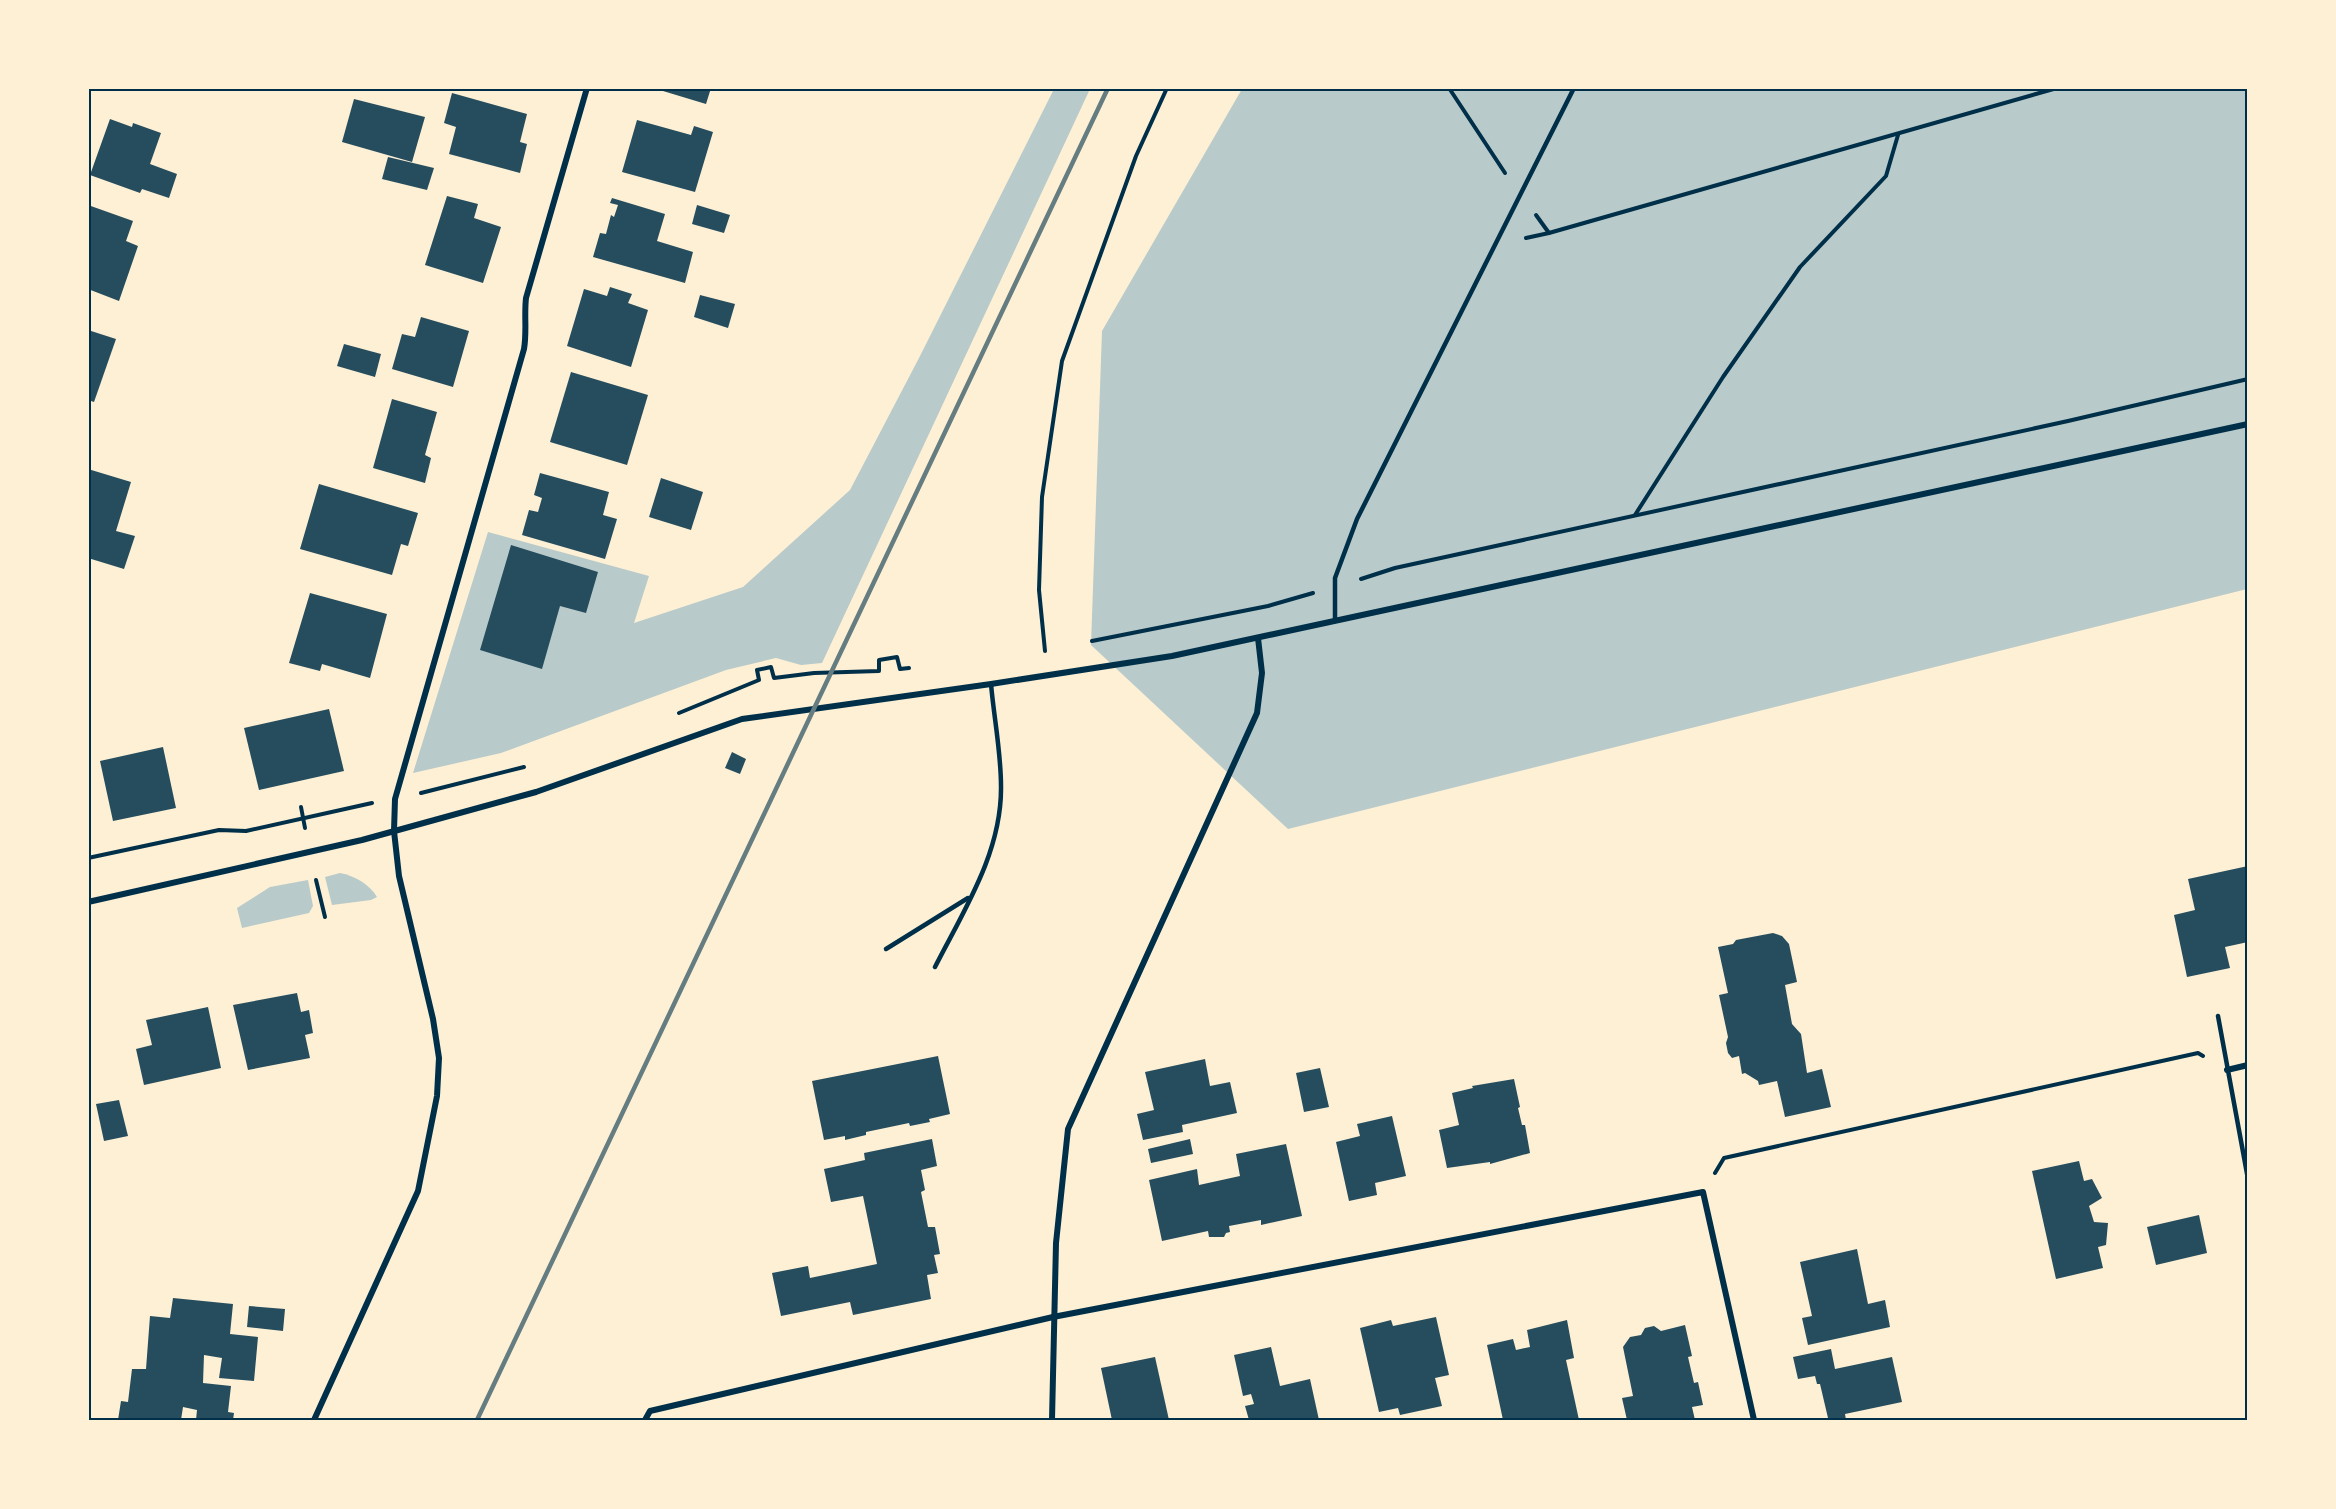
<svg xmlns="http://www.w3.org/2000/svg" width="2336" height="1509" viewBox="0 0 2336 1509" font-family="'Work Sans',sans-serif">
<rect width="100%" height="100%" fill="#fdf0d5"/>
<g fill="#b9caca">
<path d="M1054,89H1090L822,663L801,665L776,658L726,670L501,753L413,773L488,532L649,576L634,623L743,587L850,490L919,358Z"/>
<path d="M1242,89H2247V589L1288,829L1091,645L1102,331Z"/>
<path d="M340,873C355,876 369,884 377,897L371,900L332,905L325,877Z"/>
<path d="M308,880L313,906L309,913L242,928L237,908L270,887Z"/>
</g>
<g fill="#264d5e">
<path d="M653,88H711L706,104Z"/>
<path d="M452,93L527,114L520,142L527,144L520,173L449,154L456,127L444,123Z"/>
<path d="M354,99L425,117L412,162L342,142Z"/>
<path d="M110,119L132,127L133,123L161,133L150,164L177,174L169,198L142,189L140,193L90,175Z"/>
<path d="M637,120L691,135L694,126L713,132L695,192L622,172Z"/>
<path d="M388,157L434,168L427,190L382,179Z"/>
<path d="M447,196L478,204L474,218L501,227L483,283L425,265Z"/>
<path d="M612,198L665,214L657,241L693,252L685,283L593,257L600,233L606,234L611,215L614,217L618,205L610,203Z"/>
<path d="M88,205L133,221L126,241L138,246L119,301L88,289Z"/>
<path d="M697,205L730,215L724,233L692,224Z"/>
<path d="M610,287L632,294L628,303L648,310L631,367L567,346L584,289L607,296Z"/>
<path d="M700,295L735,304L728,328L694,317Z"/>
<path d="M421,317L469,331L453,387L392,369L402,334L415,337Z"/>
<path d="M88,330L116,339L94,402L88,400Z"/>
<path d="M344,344L381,354L375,377L337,366Z"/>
<path d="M571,372L648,395L627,465L550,442Z"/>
<path d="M392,399L437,412L425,455L431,458L425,483L373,468Z"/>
<path d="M88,469L131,482L116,531L135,536L124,569L88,558Z"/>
<path d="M540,473L609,492L603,515L617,519L605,559L522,535L529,510L538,512L542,498L534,495Z"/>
<path d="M661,478L703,492L691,530L649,517Z"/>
<path d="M319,484L418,513L408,546L401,544L392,575L300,549Z"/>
<path d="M511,545L598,572L586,613L560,606L542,669L480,650Z"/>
<path d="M310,593L387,614L370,678L322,664L320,671L289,663Z"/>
<path d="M329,709L344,771L259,790L244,728Z"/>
<path d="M163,747L176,808L113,821L100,761Z"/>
<path d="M732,752L746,759L740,774L725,768Z"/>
<path d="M2248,866V942L2225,947L2230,968L2187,977L2174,915L2195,910L2188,879Z"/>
<path d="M1773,933L1782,936L1789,944L1797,982L1785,985L1792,1024L1801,1034L1807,1073L1822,1069L1831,1107L1785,1117L1777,1081L1759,1085L1758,1081L1745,1073L1742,1074L1739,1056L1732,1058L1728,1053L1726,1043L1728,1037L1719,995L1728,993L1718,947L1733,944L1736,940Z"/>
<path d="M297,993L301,1012L309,1010L313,1033L305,1035L310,1058L248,1070L233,1005Z"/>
<path d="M208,1007L221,1068L144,1085L136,1049L152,1045L146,1020Z"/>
<path d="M938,1056L950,1114L929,1119L930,1122L910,1126L909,1123L866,1132V1135L845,1140V1136L824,1140L812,1081Z"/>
<path d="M1205,1059L1210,1086L1230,1082L1237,1113L1182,1125L1183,1132L1143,1140L1137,1114L1154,1110L1145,1072Z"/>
<path d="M1320,1068L1329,1107L1304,1112L1296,1073Z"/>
<path d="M1514,1079L1520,1107L1518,1108L1522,1125H1525L1530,1153L1490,1164V1162L1447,1168L1439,1130L1459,1125L1452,1093L1473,1088L1472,1086Z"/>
<path d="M119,1100L128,1136L104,1141L96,1104Z"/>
<path d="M1392,1116L1406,1176L1375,1183L1377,1195L1349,1201L1336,1142L1360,1136L1357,1124Z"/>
<path d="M932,1139L937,1166L921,1170L925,1190L921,1192L928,1227H935L940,1254L934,1255L938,1273L927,1275L931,1299L853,1315L850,1302L781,1316L772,1273L808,1266L810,1278L877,1264L863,1196L831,1202L824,1169L865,1160L864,1153Z"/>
<path d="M1190,1139L1193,1154L1151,1163L1148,1149Z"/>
<path d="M1286,1144L1302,1216L1261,1225V1220L1229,1226L1230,1232L1226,1233L1224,1237H1209L1208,1231L1162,1241L1149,1180L1197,1169L1199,1185L1240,1176L1236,1154Z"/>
<path d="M2079,1161L2084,1181L2092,1179L2102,1198L2089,1206L2094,1222L2108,1223L2106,1245L2098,1247L2103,1268L2056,1279L2032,1171Z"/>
<path d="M2199,1215L2207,1253L2156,1265L2147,1227Z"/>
<path d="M1857,1249L1868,1304L1885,1300L1890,1327L1808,1345L1802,1318L1812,1316L1800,1262Z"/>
<path d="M173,1298L233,1304L230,1334L258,1337L254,1381L219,1378L222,1358L204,1355L203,1383L231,1386L228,1412L234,1413L233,1420H196L197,1410L183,1407L181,1420H118L121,1401L128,1402L132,1369H146L150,1316L170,1318Z"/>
<path d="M249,1306L285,1309L283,1331L247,1327Z"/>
<path d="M1436,1317L1449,1375L1435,1378L1442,1406L1400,1415L1398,1408L1379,1412L1360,1328L1391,1320L1393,1326Z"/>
<path d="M1567,1320L1574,1358L1566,1360L1579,1420H1503L1487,1345L1513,1339L1516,1350L1530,1347L1527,1330Z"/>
<path d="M1685,1325L1692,1356L1688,1357L1694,1383L1698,1382L1703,1405L1692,1407L1695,1420H1627L1622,1398L1633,1396L1623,1347L1630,1337L1641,1335L1645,1328L1654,1326L1661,1331Z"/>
<path d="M1271,1347L1280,1386L1310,1379L1319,1420H1249L1245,1406L1254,1404L1251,1394L1243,1396L1234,1355Z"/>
<path d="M1831,1349L1835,1369L1892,1357L1902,1402L1845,1414L1846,1420H1819L1828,1418L1820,1384H1817L1815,1376L1798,1379L1793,1357Z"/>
<path d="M1155,1357L1169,1420H1112L1101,1368Z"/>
</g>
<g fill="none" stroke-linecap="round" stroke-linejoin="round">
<g stroke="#003049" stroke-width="4">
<path d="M1449,88L1505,173"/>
<path d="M1536,215L1549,233"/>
<path d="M1526,238L1549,233L2057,88"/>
<path d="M1635,515L1723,377L1800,267L1886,176L1898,135"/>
<path d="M1361,579L1395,568L2068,421L2248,379"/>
<path d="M1092,641L1268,606L1313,593"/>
<path d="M1045,651L1039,590L1042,497L1062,361L1136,156L1167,88"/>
<path d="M679,713L759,680L757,670L771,667L774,678L814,673L879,671V660L897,657L900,669L909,668"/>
<path d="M421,793L524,767"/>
<path d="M301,807L305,828"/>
<path d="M88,858L219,830L246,831L372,803"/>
<path d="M316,880L325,917"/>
<path d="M1715,1173L1724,1158L2198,1053L2203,1056"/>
</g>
<g stroke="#003049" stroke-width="4.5">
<path d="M1335,621V578L1357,519L1574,88"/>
<path d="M886,949L968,898"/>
<path d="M935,967C964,910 1002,852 1001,786C1001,752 994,718 991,684"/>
<path d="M2218,1016L2248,1179"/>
</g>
<g stroke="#003049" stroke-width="6">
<path d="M88,902L362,840L536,792L742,719L991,684L1172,656L2248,424"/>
<path d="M2227,1070L2248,1065"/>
<path d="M314,1420L418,1191L437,1096L439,1058L433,1019L399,876L394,831L395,799L524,349C527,332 524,315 526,298L587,88"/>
<path d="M645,1420L650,1411L1053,1317L1703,1192L1754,1420"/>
<path d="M1052,1420L1056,1243L1068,1129L1257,713L1262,673L1258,638"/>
</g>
<path stroke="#657d81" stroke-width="4.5" d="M477,1420L1108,88"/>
</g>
<rect width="2336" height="1509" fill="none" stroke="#fdf0d5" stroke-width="180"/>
<rect x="90" y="90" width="2156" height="1329" fill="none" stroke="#003049" stroke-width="2"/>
</svg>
